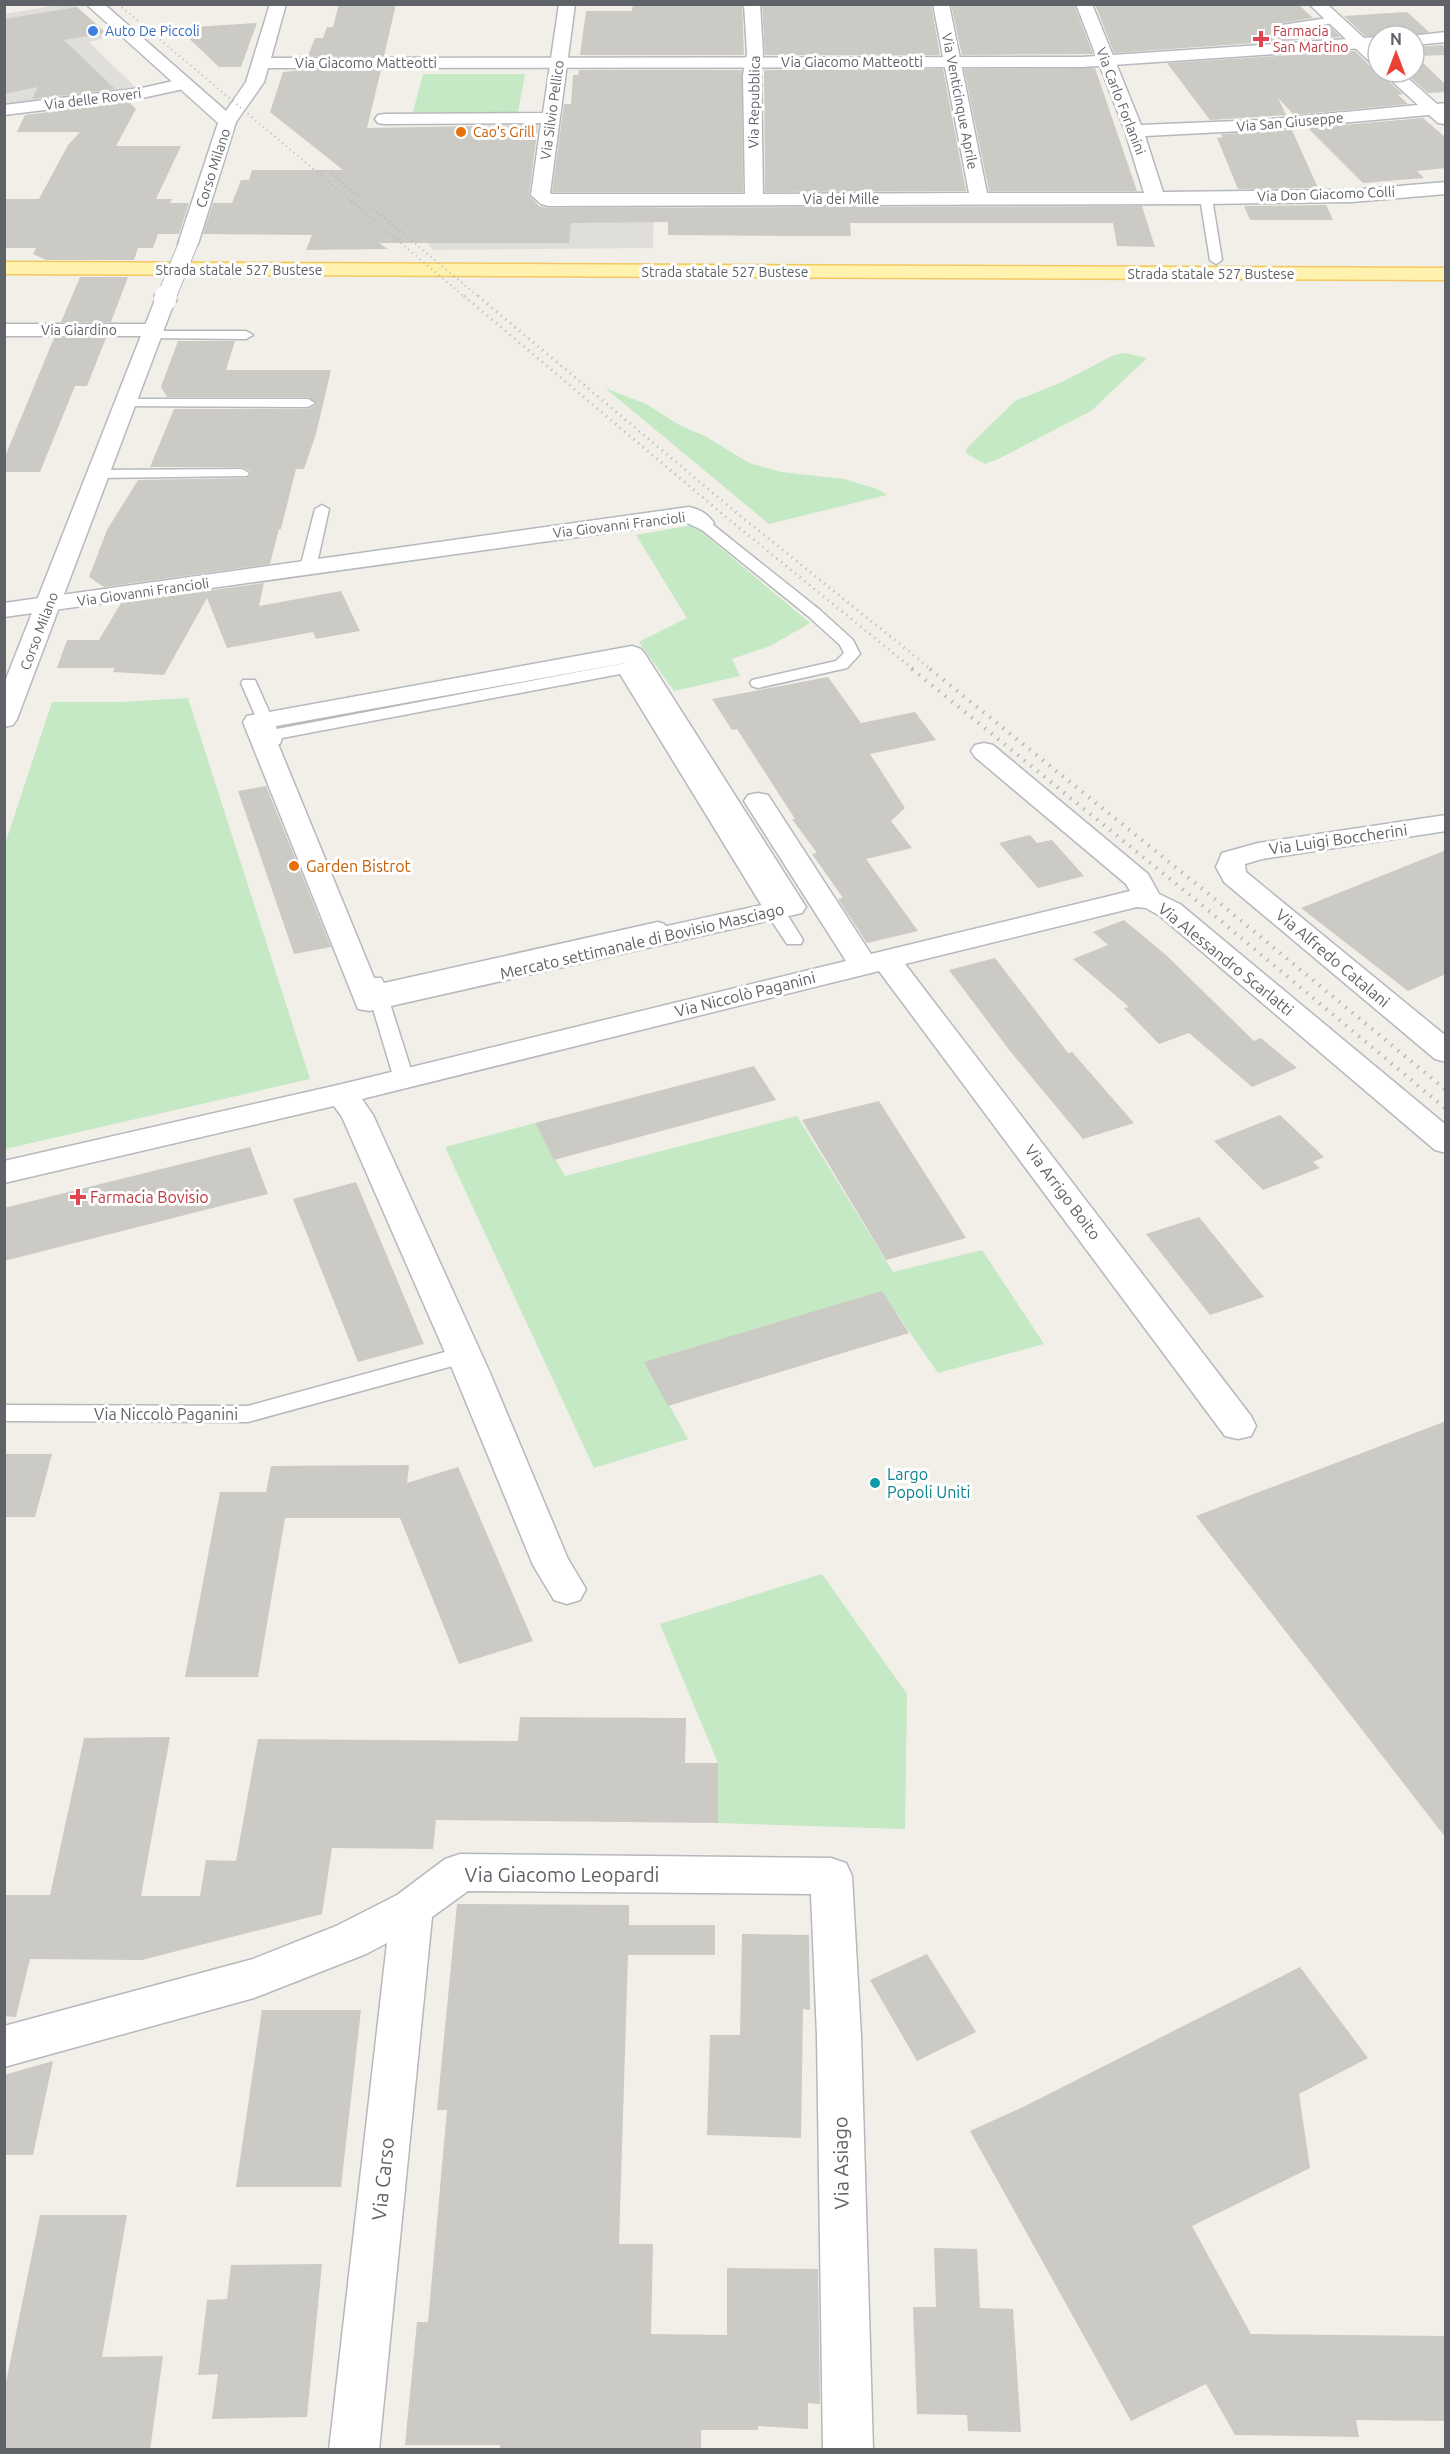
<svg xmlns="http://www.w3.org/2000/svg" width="1450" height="2454" viewBox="0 0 1450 2454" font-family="Ubuntu,sans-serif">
<rect width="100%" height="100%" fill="#f1efe8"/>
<g fill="#e0deda">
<path d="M58,5H74L105,33L109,37L89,42L136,88L5,104L4,14Z"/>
<path d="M654,206L653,248L433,250L425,240L525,208Z"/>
</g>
<g fill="#c5e8c5">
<path d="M423,74H525L518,112H413Z"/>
<path d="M1125,353L1147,358L1091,411L998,459L985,464L967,454L966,450L971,444L1015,401L1060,383L1114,355Z"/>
<path d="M605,388L646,404L681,426L705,436L749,463L781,472L844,479L877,489L887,495L769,524Z"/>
<path d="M693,525L810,623L770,646L732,659L740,676L674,691L639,642L687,618L636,535Z"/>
<path d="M188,698L310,1079L5,1149V844L52,702H120Z"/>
<path d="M797,1116L893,1272L982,1250L1044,1344L938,1373L882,1292L645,1362L688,1439L594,1468L445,1147L535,1123L565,1176Z"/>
<path d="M822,1574L907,1694L905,1829L718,1823V1763L660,1624Z"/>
</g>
<g fill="#cccac5">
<path d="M339,4H396L384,56H308L315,38H323L327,27H333Z"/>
<path d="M649,4H742L744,55H580L586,11H632L633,5Z"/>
<path d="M762,4L796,6L931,4L940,55H765Z"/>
<path d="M951,4H1074L1093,54L962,55Z"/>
<path d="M1095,4H1298L1313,18L1282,23L1275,27L1276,30L1289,33L1329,26L1341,37L1114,53Z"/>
<path d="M77,7L106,33L64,40L115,89L32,99L38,87L4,94V19Z"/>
<path d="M1407,12L1429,32L1408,36H1365L1344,16Z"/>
<path d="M257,23L241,67H219L178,28Z"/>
<path d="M1443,45L1446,55L1416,56L1446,85V92L1428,93L1404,72H1414V47Z"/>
<path d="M1355,51L1370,66L1378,67V72L1403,94L1398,95L1408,104L1294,115L1278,98L1286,115L1210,120L1167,63Z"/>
<path d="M1095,68L1137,191H989L964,69Z"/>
<path d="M943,69L966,191L765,192L764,70Z"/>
<path d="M303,70H381L367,128L538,125L529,195L539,206L547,208L1142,206L1155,247L1117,246L1113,223H850L851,236H790L668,235V222L571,223L569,243H379L388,249L306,250L312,235L203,234L213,203H232L241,180H249L252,170H343L270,112L283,72Z"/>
<path d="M579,70H742L743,192H552L564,104H571L573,75H578Z"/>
<path d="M129,102L136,109L116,146H181L156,199H172L170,203H189L179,234H158L153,248H138L134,260H46L33,254L36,248H4V199H39L68,145L80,132H17L25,115Z"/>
<path d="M1423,118L1446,138V168L1417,171L1424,178L1363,183L1308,128Z"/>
<path d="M1292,130L1318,188L1238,189L1217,138L1223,137L1221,134Z"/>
<path d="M1326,205L1333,220H1250L1244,206Z"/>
<path d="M80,277H128L111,322H61Z"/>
<path d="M54,338H106L87,386H75L40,472H4V459Z"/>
<path d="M178,341H235L226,370H331L316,434L304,469H296L281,529H279L270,564L104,587L89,577L107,530L138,480L247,478L251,474L250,471L242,467H150L174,409H308L317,404L308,397H167L161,387Z"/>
<path d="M264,583L259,606L341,591L360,631L316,639L313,632L227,648L207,598L164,675L113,672L115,668H57L67,640H99L121,603Z"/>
<path d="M828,677L861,723L915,712L936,740L870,754L905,808L891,821L912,848L866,859L918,931L867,943L838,899L843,898L812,854L817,853L792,819H795L737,729L732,730L712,699Z"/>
<path d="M266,786L331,947L294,954L238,791Z"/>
<path d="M1030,835L1037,843L1052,840L1084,876L1038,888L999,843Z"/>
<path d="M1446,850V974L1408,991L1301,908Z"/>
<path d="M1124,920L1166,955L1254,1041L1261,1038L1297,1068L1252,1087L1189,1033L1159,1044L1124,1008L1129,1007L1073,959L1108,945L1093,932Z"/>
<path d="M995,958L1068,1053L1072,1052L1134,1123L1083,1139L1010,1051L949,970Z"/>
<path d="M754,1066L776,1100L554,1160L535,1123Z"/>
<path d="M879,1101L966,1238L886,1260L802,1120Z"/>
<path d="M1280,1115L1324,1157L1313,1162L1320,1168L1263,1190L1214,1141Z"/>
<path d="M250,1147L268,1194L4,1261V1208Z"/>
<path d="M356,1182L424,1344L358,1362L293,1199Z"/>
<path d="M1199,1217L1264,1297L1210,1315L1146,1234Z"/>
<path d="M882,1291L909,1333L668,1406L644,1362Z"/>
<path d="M1446,1421V1838L1196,1516Z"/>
<path d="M4,1454H52L35,1517H4Z"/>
<path d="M409,1465L407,1483L458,1467L533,1641L459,1664L400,1518H285L258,1677H185L220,1492H266L271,1466Z"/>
<path d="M520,1717L686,1718L685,1763H718V1823L436,1820L433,1849L332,1848L322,1914L142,1960L30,1959L16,2017L4,2016V1895H50L84,1738L170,1737L141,1896H200L206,1860L236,1861L258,1739L518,1741Z"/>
<path d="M457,1904L629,1905V1925H715V1955H628L619,2244H653L651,2334L727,2335V2268L818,2269L820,2404L808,2403V2429L758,2426V2430H701V2450H500V2445H405L417,2322H428L447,2110H437Z"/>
<path d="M742,1934L809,1935L810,2010L803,2009L801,2138L707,2135L710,2035H740Z"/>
<path d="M927,1954L976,2032L917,2061L870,1980Z"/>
<path d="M1300,1967L1368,2058L1299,2094L1310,2168L1192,2226L1251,2334L1446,2336V2421L1356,2420L1359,2437L1235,2435L1206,2384L1131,2421L970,2131L1021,2108Z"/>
<path d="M262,2010H361L341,2187H236Z"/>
<path d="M53,2061L33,2155H4V2075Z"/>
<path d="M40,2215H127L102,2357L163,2356L150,2450H4V2392Z"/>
<path d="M934,2248L977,2249L980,2308L1013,2309L1021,2432L968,2431L967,2415L917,2414L913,2307H936Z"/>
<path d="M322,2264L307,2417L212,2419L218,2374L198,2375L207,2300L227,2299L231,2265Z"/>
</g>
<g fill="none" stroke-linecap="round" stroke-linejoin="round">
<defs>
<g id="lane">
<path d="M1334,17L1339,20L1338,22L1289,31H1282L1277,28L1282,25Z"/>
<path d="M1206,194L1212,198L1222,260L1216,264L1210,260L1200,198Z"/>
<path d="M152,331H246L253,335L246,339L147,338L145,335Z"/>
<path d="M126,399H308L315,403L308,407L121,406L119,403Z"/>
<path d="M242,469L249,473L247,476L98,478L91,474L98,470Z"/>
<path d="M322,505L329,509L316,568L308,573L300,568L315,509Z"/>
<path d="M702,519L707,520L820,610L853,640L860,654L847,668L758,688L752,686L750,683L752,680L836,661L844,653L840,645L808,616L697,526L695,523L697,520Z"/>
<path d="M625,663L633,668L803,940L801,944H787L765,911L620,674L282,738L280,744L274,745L266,740L241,683L243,680H255L277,729Z"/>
<path d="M658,922L664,924L667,928L664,932L387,994L414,1079L411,1084L404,1085L397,1084L394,1079L365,982L367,978H381L384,983Z"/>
<path d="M463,1347L471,1349L474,1355L471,1361L248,1422L4,1421V1405L248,1406Z"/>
</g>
<g id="street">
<path d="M559,4H575L550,193L552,194H745L743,75L747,53L744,4H760L763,53L761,75L763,194L969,193L933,4H949L987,193H1144L1125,131L1076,4H1092L1141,125L1261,120L1418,105L1382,72H1401L1437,104L1446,103L1444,124L1438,123L1429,115L1261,130L1145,136L1163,192L1352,190L1446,182V194L1352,202L1206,204L548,206L541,204L531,195L541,123L384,124L378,123L375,119L378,115L384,114L543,113Z"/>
<path d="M1309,4H1327L1378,51V65L1372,64Z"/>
<path d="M182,79L188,80L191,84L188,88L142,98L4,115V105L142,88Z"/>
<path d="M4,324H154L161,326L164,330L161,334L154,336H4Z"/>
<path d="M689,507C699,509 708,514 714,523L710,528L702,530L685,522L4,617V603Z"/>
<path d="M632,646L641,649L645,654L806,907L802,913L369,1011L358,1009L243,722L247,716ZM625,663L775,902L379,990L271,727Z"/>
<path d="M984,743L993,745L1148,874L1159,894L1180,904L1446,1125V1153L1435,1150L1160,916L1146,908L1137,907L905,964L1251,1416L1256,1426L1251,1436L1238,1439L1225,1436L879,971L362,1099L373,1115L490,1373L568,1559L586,1589L580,1600L567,1604L554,1600L533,1565L454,1373L342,1117L334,1106L4,1183V1161L342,1084L846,961L744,801L748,795L758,793L768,795L871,954L1130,891L1126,884L975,757L971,751L975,745Z"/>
<path d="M1446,815V831L1262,859L1245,864L1246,872L1446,1036V1062L1435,1059L1224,882L1216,867L1222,853L1258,843Z"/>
<path d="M460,1854L831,1858L846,1863L852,1876L861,2036L873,2450H823L817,2036L811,1894L468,1891L432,1917L379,2450H329L387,1943L366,1954L254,1998L4,2067V2026L253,1959L336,1926L397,1895L445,1859Z"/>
</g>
<g id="secondary">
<path d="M86,4H104L226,111L246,82L270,4H286L271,58L1082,57L1378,37V47L1082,67L268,68L264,82L236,122L198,244L195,248H181L178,244L218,123Z"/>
<path d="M1446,32V42L1414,45V36H1410Z"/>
<path d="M165,294L172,296L175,300L17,719L13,725L4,727V684L155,300L158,296Z"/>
</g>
<path id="primary" d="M4,262L1446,268V280L4,274Z"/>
</defs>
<use href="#lane" stroke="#b5b8bc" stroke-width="3"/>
<use href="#street" stroke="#b5b8bc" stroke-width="3"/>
<use href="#secondary" stroke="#b6babf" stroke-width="3"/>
<use href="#primary" stroke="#f2c960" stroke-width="3"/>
<use href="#lane" fill="#fff" fill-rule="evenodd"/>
<use href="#street" fill="#fff" fill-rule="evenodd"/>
<use href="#secondary" fill="#fff" fill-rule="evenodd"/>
<use href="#primary" fill="#fff2af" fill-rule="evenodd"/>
<g stroke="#b6b7b8" stroke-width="2" stroke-dasharray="1 4" stroke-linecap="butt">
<path d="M118,4L466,298"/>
<path d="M331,173L480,298"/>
</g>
<g stroke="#b6b7b8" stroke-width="3" stroke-dasharray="1 5" stroke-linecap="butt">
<path d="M464,296L726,517L914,670"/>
<path d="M478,296L738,514L932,670"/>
</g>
<g stroke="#b6b7b8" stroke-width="4" stroke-dasharray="1.5 7" stroke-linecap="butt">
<path d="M912,669L1191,896L1446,1109"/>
<path d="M930,669L1205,891L1446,1090"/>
</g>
<defs>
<path id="secondary-bridge-far1" d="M166,298L188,244"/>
<path id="secondary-bridge" d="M165,300L166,296"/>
</defs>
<use href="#secondary-bridge-far1" stroke="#b6babf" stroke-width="20" stroke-linecap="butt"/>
<use href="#secondary-bridge" stroke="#b6babf" stroke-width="25" stroke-linecap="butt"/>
<use href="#secondary-bridge-far1" stroke="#fff" stroke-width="18"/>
<use href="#secondary-bridge" stroke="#fff" stroke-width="22"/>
</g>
<circle fill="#3f7fe0" stroke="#fff" stroke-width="2" cx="93" cy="31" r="6"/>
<g fill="#e0444e" stroke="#fff" stroke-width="2">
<path d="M1258 30h6v6h6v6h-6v6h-6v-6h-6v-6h6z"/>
<path d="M75 1188h6v6h6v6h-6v6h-6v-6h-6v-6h6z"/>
</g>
<g fill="#e8710a" stroke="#fff" stroke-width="2">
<circle cx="461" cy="132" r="6"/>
<circle cx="294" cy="866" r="6"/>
</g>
<circle fill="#0f9aa8" stroke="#fff" stroke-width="2" cx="875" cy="1483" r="6"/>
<g text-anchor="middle" stroke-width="6" stroke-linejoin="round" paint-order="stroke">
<g font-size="14" fill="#366cbe" stroke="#fff" text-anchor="start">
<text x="105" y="36">Auto De Piccoli</text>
</g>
<g font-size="14" fill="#be3a42" stroke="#fff" text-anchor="start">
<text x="1273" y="36">Farmacia<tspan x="1273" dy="16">San Martino</tspan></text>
</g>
<g font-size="14" fill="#5f6368" stroke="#fff">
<text x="852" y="67">Via Giacomo Matteotti</text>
<text x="366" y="68">Via Giacomo Matteotti</text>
<text transform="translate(93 99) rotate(-7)" y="5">Via delle Roveri</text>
<text transform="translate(960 101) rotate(79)" y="5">Via Venticinque Aprile</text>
<text transform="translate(1121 101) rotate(69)" y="5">Via Carlo Forlanini</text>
<text transform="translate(754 102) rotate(-89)" y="5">Via Repubblica</text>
<text transform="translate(552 110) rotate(-82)" y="5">Via Silvio Pellico</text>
<text transform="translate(1290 122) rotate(-5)" y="5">Via San Giuseppe</text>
<text transform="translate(213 168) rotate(-72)" y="5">Corso Milano</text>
<text transform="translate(1326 194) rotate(-2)" y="5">Via Don Giacomo Colli</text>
<text x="841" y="204">Via dei Mille</text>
<text x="239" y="275">Strada statale 527 Bustese</text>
<text x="725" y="277">Strada statale 527 Bustese</text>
<text x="1211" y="279">Strada statale 527 Bustese</text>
<text x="79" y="335">Via Giardino</text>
<text transform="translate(619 525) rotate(-7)" y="5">Via Giovanni Francioli</text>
<text transform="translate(143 592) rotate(-8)" y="5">Via Giovanni Francioli</text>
<text transform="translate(39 631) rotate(-69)" y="5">Corso Milano</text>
</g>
<g font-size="14" fill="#c56008" stroke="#fff" text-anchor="start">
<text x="473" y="137">Cao's Grill</text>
</g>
<g font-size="16" fill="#5f6368" stroke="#fff">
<text transform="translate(1338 839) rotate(-8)" y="6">Via Luigi Boccherini</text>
<text transform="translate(642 941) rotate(-13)" y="6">Mercato settimanale di Bovisio Masciago</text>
<text transform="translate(1333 958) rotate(40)" y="6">Via Alfredo Catalani</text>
<text transform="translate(1226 959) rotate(39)" y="6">Via Alessandro Scarlatti</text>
<text transform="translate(745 994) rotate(-14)" y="6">Via Niccolò Paganini</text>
<text transform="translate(1063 1192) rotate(53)" y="6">Via Arrigo Boito</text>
<text x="166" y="1420">Via Niccolò Paganini</text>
</g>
<g font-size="16" fill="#c56008" stroke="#fff" text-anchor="start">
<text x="306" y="872">Garden Bistrot</text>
</g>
<g font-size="16" fill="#be3a42" stroke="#fff" text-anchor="start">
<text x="90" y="1203">Farmacia Bovisio</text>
</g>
<g font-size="16" fill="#0d838f" stroke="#fff" text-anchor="start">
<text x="887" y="1480">Largo<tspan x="887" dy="18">Popoli Uniti</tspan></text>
</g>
<g font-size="20" fill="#5f6368" stroke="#fff">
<text x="562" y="1882">Via Giacomo Leopardi</text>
<text transform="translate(841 2163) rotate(-91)" y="7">Via Asiago</text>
<text transform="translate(383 2179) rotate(-84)" y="7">Via Carso</text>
</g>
</g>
<rect width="1450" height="2454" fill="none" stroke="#5f6368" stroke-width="12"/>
<g transform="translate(1396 54)"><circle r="28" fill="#ffffff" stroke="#bfc1c3" stroke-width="1.5"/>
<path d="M0-4.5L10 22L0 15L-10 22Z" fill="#ea4335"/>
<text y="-9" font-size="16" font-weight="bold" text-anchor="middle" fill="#5f6368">N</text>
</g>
</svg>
